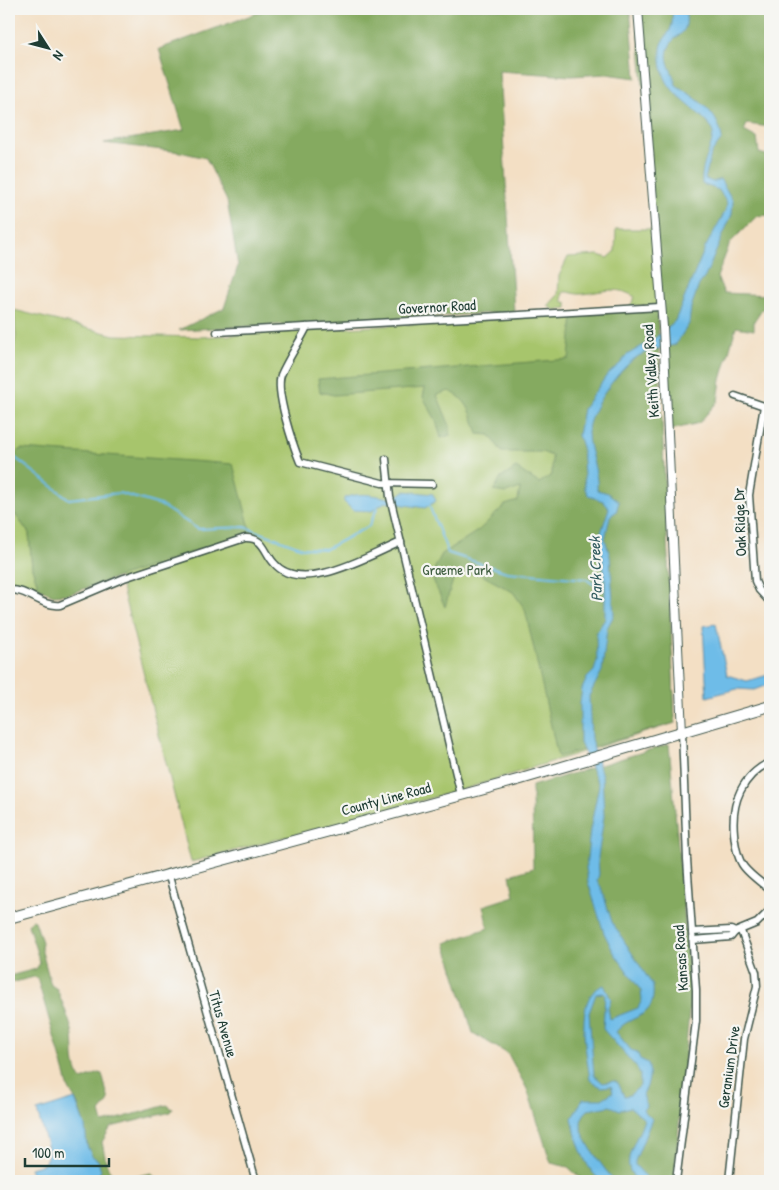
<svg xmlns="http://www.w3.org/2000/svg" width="779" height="1190" viewBox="0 0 779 1190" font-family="'Patrick Hand',sans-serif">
<rect width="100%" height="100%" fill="#f6f6f2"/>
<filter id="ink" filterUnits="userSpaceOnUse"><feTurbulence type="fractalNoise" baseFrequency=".02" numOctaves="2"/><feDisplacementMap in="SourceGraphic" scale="10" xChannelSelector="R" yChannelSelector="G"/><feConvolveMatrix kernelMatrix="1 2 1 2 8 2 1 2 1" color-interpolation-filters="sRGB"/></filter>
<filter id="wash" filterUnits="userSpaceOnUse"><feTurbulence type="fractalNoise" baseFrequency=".0096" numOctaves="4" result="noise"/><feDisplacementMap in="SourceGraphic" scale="20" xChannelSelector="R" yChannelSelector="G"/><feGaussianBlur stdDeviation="1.12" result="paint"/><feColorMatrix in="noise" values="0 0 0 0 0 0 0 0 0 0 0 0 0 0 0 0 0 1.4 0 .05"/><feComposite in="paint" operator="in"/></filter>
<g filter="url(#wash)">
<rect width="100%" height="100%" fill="#f3dfc4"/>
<g fill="#a7c56c" stroke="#638150">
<path d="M616,229H651L657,305L630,306L635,297C616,285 602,292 582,294C575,295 570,291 563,292L562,301L567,303V308L555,310L548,306L558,295L559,276L568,257L598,255L608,258L615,252Z"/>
<path d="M657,309L675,723L461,790L191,862L119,576L250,532L21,449L9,461V367L16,337L14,310L114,335L200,337Z"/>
<path d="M9,506L29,533L32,568L39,588L24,583L9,584Z"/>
</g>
<g fill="#85aa60" stroke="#52744a">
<path d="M268,9H630L636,78L607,74L571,76L499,71L514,312L179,330L224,308L238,266L227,201L206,158L180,152L104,143L184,130L159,49Z"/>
<path d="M637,9H770V127L747,124L744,131L757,138L759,153L770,156V215L757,216L730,243L717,277L724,293L770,295V308L762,309L754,321V330L736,327L721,380L718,401L699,423L671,430Z"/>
<path d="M657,309L675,723L558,757L525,609L513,592L480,574L455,573L445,607L431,575L442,554L479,530L505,505L518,501L520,488L506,493L493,491L501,478L516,468L539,483L552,475V456L542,452H502L490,435L478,434C472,414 468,399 449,391L437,395L450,426V435L441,438L436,420L423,397L425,388L334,395L320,392L318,379L569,359L573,315Z"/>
<path d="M21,449L233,464L251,532L69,594L53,595L39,588L32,568L29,533L9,506V461Z"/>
<path d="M669,744L691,990L674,1181H584L568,1167L551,1163L527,1089L508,1054L473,1033L445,943L488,928L483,906L514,896L510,875L533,868L532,786Z"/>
<path d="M32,920L35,921L42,942L41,948L51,985L57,989C62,1002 68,1016 72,1030C76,1047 70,1065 82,1080L99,1073L102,1074L109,1101L100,1112L103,1123L167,1105L173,1109L171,1112L111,1127L102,1142C105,1155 106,1173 118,1180L152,1173L156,1179L152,1181H92C98,1168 89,1156 87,1144C84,1130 83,1118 78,1105C74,1095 67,1090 66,1077L37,978L34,977L11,983L9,987V976L36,969L40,963L28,925Z"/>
</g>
<g fill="#6ebce8" stroke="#467c8e" fill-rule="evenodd">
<path d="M672,9H685C691,40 674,30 668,50C664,62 674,73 676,85C697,99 719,112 722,139L711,154L705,179L713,182L720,179L733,201L732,214L705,277L699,285L691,307L689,324L675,345C660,348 646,350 634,359C618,371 587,412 588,433C588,451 599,471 597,490L608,493L619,502L616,512L610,516L605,539L610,556L614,615L607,628L602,671L589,696L591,739L602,776L603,794L604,816L598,857L599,874L597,881L601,887L612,922L653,986C656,1022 631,1012 616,1032L631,1050L637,1052L640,1059L648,1063C651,1073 649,1085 643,1094L646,1106L643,1110L652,1119L635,1161V1165L650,1181H638C616,1163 639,1140 644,1119L630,1107L620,1110L610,1106L588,1110C584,1114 581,1118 581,1124C580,1137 606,1172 615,1181C612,1181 606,1182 603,1181C585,1173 575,1135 572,1118L583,1099H602L613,1092L611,1086L601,1087L590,1080C587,1053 572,996 604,985L611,999L608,1008L610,1019L638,1008L642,1000L641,991L613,951L604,933L588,882L586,868L590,830L599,785L580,743V703L582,689L587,678L594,671L597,661L596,633L605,619V579L600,536L609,508L603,501L589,496L585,489L582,447L578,435L583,409L607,375L621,363L627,355L654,339L675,321L705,248L726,210L727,203L719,190L702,184C700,164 715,144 713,129C690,99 658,95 661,49C662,39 670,34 672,24C673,20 672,13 672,9ZM602,993L605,994L603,1029L637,1068L640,1074V1086L630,1095L624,1096L618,1083L614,1081L603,1083L594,1075L589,1013L596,994Z"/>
<path d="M404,491L433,494L436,501L425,508L385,502L372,511L353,510L344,502V498C362,491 376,496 394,499Z"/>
<path d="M716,624L727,675L747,681L768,675L770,684L754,690L737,689L707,697L703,626Z"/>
<path d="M75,1099L85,1126L87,1146L92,1156L98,1160L101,1171L92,1181H34L30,1168L44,1164L49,1152L37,1111Z"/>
</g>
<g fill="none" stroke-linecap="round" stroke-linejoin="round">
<g stroke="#6ebce8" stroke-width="2">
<path d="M9,453L69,499L119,493L160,505L198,529L245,527L303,548L326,549L369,526L377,508"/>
<path d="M429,505L448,553L507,572L586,579L593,584L606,576"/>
</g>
</g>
</g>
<g filter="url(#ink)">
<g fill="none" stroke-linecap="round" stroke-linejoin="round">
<defs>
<g id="minor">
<path d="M307,327C299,343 288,359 281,375C275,392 293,445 300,462L382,483L432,484"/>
<path d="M217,332L660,307"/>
<path d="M735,396L764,406L749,495L755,581L759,590L770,602"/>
<path d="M386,459L390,497L461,795"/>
<path d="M9,590C28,589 41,607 60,605L124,578L245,538C264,537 264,552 274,563C301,596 370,555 401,542"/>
<path d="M770,762C742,776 731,802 734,833C735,844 737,858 744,867C751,876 762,883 770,890"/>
<path d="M168,873L256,1181"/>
<path d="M692,932L731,930L735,932"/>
<path d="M693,940L731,937L735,932L757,923L770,910"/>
<path d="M676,1181L696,1021V990L687,859L682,732"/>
<path d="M729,1181L744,1039L757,986L756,972L741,931"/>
</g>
<path id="tertiary" d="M638,9L663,327L682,732"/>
<path id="primary" d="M9,918L521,779L770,706"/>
</defs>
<use href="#minor" stroke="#3f554a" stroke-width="9"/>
<use href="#tertiary" stroke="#3f554a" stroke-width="10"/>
<use href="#primary" stroke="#3f554a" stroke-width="12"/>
<use href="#minor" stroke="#fff" stroke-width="6"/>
<use href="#tertiary" stroke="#fff" stroke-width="8"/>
<use href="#primary" stroke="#fff" stroke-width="10"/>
</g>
</g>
<g text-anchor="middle" stroke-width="4.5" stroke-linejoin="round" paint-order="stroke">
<g font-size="15" fill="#1f3d34" stroke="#f6f6f2">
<text transform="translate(437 307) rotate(-3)" y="5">Governor Road</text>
<text transform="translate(651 371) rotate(-94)" y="5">Keith Valley Road</text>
<text transform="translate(740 522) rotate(-92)" y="5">Oak Ridge Dr</text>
<text transform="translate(386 799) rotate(-15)" y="5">County Line Road</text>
<text transform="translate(681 958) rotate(-94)" y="5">Kansas Road</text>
<text transform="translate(223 1024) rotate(74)" y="5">Titus Avenue</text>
<text transform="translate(729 1067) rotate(-82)" y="5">Geranium Drive</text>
</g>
<g font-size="15" fill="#415f42" stroke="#f6f6f2">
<text x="457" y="575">Graeme Park</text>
</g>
<g font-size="16" font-style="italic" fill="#335d61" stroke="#f6f6f2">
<text transform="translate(595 569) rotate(-92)" y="6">Park Creek</text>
</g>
</g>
<rect width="779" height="1190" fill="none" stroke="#f6f6f2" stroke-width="30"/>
<g transform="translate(48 48) rotate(126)" stroke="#f6f6f2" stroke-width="4" paint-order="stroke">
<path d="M0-4L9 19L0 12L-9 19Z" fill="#1f3d34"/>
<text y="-8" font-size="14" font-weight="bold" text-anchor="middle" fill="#1f3d34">N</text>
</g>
<path d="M25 1158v8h84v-8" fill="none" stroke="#1f3d34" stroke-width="2.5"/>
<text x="32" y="1158" font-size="15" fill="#1f3d34" stroke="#f6f6f2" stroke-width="4" paint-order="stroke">100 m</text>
</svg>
